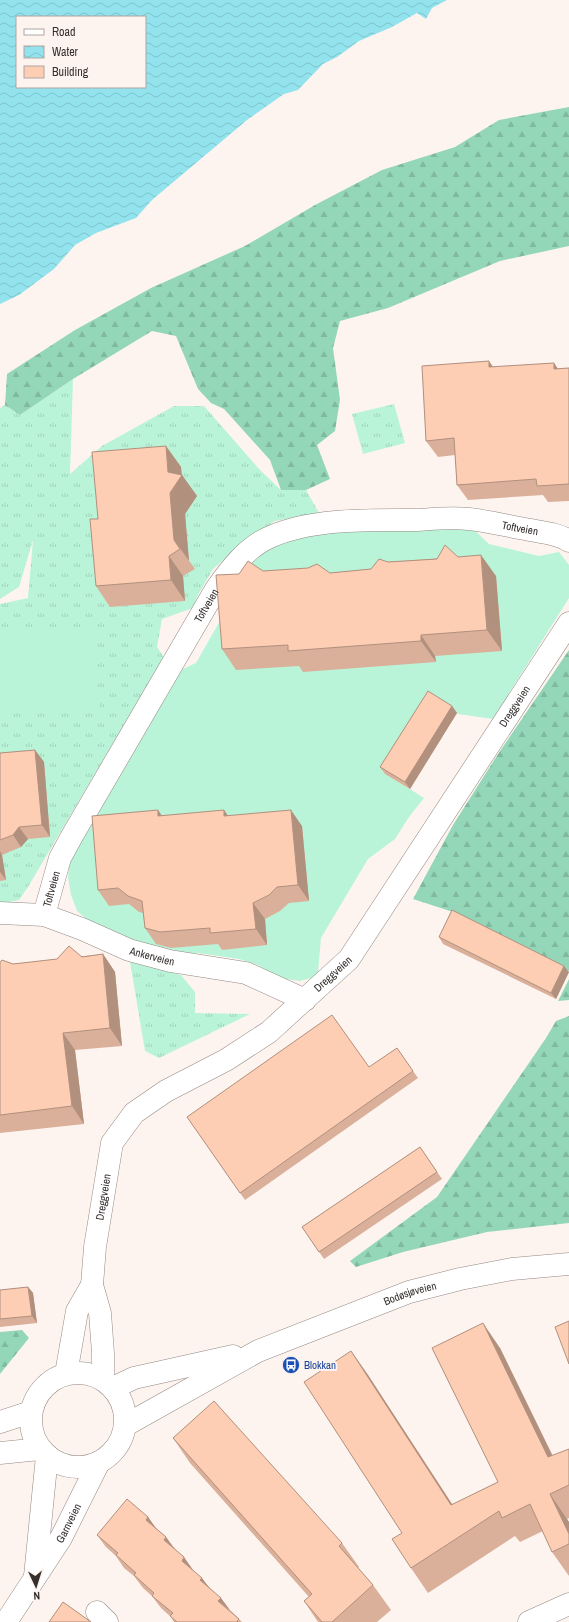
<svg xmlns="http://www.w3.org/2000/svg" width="569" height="1622" viewBox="0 0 569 1622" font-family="'Archivo Narrow',sans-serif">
<defs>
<pattern id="grass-tufts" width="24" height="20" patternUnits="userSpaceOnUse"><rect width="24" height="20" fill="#baf4d8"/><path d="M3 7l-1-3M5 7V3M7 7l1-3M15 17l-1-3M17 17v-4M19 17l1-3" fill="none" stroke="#a0d2ba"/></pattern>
<pattern id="forest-firs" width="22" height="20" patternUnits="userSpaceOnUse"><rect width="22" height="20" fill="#94d7b8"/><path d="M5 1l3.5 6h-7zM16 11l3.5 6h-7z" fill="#80b99e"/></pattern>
<pattern id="water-waves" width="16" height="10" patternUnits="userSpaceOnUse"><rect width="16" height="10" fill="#92e3ed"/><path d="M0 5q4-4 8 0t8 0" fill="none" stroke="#7ec3cc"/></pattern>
</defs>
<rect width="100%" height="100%" fill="#fef4ef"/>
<g fill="url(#grass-tufts)">
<path d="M73,379L70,474L102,446L174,406H204L259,469L280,489L306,490L319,513L275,521L247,539L213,569L198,595L193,608L162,619L157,647L167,662L129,716L28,887L19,900L0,904V604L28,598L33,540L19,587L0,599V408L5,405L20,415Z"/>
<path d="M394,404L405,443L363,454L352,414Z"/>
<path d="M130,962L181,975L195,992V1013L250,1014L159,1058L145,1051Z"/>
</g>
<g fill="url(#forest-firs)">
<path d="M569,107V246L500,261L388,308L340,321L333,348L340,400L335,431L317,445L330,479L306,490H281L270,460L224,409L211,403L198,389L176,336L152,331L73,379L20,415L5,405L7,374L75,330L151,288L245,246L315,205L382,170L455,147L499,120Z"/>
<path d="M569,650V971L453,912L413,899L453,825L498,754Z"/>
<path d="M569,979V1000L558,1001Z"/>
<path d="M569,1016V1223L487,1232L403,1252L356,1267L350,1261L437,1197L546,1038L556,1021Z"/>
<path d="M22,1330L29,1338L0,1374V1332Z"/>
</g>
<g fill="#baf4d8">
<path d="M470,526L489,544L539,556L559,552L569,565V598L493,719L458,714L433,698L385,773L424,798L409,817L395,839L368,859L321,938L318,972L315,977L300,981L279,978L258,965L239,959L198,953L175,955L120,935L89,921L77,911L71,895L68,877L71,851L178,671L196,663L221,619L217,599L259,553L313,532Z"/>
<path d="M94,626L99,708L0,714V632Z"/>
</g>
<path fill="url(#water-waves)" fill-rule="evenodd" d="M0,0H447L432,8L426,19L417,13L392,27L359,41L337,57L323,64L298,90L284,94L247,120L152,200L136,218L96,233L75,245L54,269L19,295L0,304ZM17,17H145V87H17Z"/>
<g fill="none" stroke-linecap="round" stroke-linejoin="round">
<defs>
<g id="minor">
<path id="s1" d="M0,913L44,915L82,929L129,950L170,961L246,973L305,1000"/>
<path id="s2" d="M44,915L60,858L72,836L216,589C230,569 247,547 270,537C313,518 370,520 417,520C434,519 452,517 469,519C488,521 507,526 525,529C539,532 558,533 569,541"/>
<circle cx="78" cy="1420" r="47"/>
<path d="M66,1374L77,1311L92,1285"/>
<path id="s3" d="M103,1379V1353L100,1313L92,1285L95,1247L112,1143L134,1113L166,1091L226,1060L269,1032L349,959L569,623"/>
<path d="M113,1388L134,1378L233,1356"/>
<path d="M0,1422L31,1412"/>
<path id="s4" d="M126,1425L258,1351L409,1292L460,1279L512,1269L569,1264"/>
<path d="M0,1453L40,1449"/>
<path d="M35,1576L47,1456"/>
<path d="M97,1612L107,1622"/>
<path id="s5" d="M6,1622L61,1538L98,1464"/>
<path d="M529,1622L569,1604"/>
</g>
</defs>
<use href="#minor" stroke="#938882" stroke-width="23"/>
<use href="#minor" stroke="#fff" stroke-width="22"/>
</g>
<g fill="#dab09b">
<path d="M492,367L558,369L569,368V501L548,502L543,495L468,500L457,485L455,455L438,457L426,441Z"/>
<path d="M166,446L181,467V475H182L197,496L185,514L189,561L195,569L183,576L185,601L110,607L96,586L98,519Z"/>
<path d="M458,557L496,576L502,651L435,656L436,662L303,672L299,666L236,670L222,649L263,571L330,573L371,569L388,562Z"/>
<path d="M452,706L457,713L410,789L385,774L380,767Z"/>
<path d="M35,750L44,762L50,837L28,839L21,847L2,855L6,880L0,881V753Z"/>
<path d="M162,816H228L302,826L309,901L289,903L280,911L265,919L267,945L222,950L218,944L171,948L156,944L145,928L143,913L139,912L129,904L109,906L98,890Z"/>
<path d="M439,937L569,972L556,999L443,944Z"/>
<path d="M103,954L115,972L122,1046L75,1050L84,1124L0,1133V962L13,964Z"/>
<path d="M369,1067L413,1071L418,1078L245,1200L187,1117Z"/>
<path d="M420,1147L442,1179L324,1259L302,1227Z"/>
<path d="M28,1287L33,1293L37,1323L0,1327V1290Z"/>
<path d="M500,1348L553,1456L569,1449V1518L567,1519L569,1522V1576L552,1552L543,1531L520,1542L515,1536L428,1593L411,1568L402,1533L351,1351L368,1375L452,1505L498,1482Z"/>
<path d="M173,1438L342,1543L359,1567L358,1568L373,1585L391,1610L377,1622H318L304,1601L309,1597L190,1463Z"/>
<path d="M148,1517L156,1528L166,1537L175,1549L193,1570L230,1610L242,1622H174L171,1617L161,1608L152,1596L143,1588L134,1576L124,1568L116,1556L106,1547L97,1535Z"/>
</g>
<g fill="#b1907e">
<path d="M489,361L500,377L489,367Z"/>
<path d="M554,363L565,379L554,369Z"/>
<path d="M166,446L181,467L182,476V475L197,496L185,514L189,561L195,569L174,540Z"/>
<path d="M481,555L496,576L502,651L487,630Z"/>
<path d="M169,556L183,576L185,601L171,580Z"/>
<path d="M421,635L435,656L436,662L421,641Z"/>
<path d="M452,706L457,713L410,789L405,782Z"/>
<path d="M35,750L44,762L50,837L42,825Z"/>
<path d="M158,810L169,826L158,816Z"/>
<path d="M224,810L235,826L224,816Z"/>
<path d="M291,810L302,826L309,901L298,885Z"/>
<path d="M19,827L28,839L21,847L13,835Z"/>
<path d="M0,851L2,855L6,880L0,872Z"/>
<path d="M253,903L265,919L267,945L256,929Z"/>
<path d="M103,954L115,972L122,1046L110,1028Z"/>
<path d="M564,966L569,972L556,999L551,993Z"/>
<path d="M63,1033L75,1050L84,1124L72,1106Z"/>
<path d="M28,1287L33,1293L37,1323L32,1316Z"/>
<path d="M483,1323L500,1348L565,1482L548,1457Z"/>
<path d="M351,1351L368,1375L469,1530L451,1505Z"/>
<path d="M550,1494L567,1519L569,1522V1534Z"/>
<path d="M148,1517L157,1530L146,1520Z"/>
<path d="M166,1537L175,1550L164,1540Z"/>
<path d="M184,1557L193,1570L182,1561Z"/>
<path d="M202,1578L211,1590L200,1580Z"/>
<path d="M221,1598L230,1610L218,1601Z"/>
</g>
<g fill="#fdcdb4" stroke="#b1907e">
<path d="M489,361V367L554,363V369L569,368V484L537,486L536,479L457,485L454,438L426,441L422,366Z"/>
<path d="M166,446L168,472L182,475L170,493L174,540L180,549L169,556L171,580L96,586L90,519H98L92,452Z"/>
<path d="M445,545L458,557L481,555L487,630L421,635V641L288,651V645L222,649L216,575L239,574L248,561L263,571L308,568L317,564L330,573L371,569L379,559L388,562L437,559Z"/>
<path d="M428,691L452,706L405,782L380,767Z"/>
<path d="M35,750L42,825L19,827L13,835L0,840V753Z"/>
<path d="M158,810V816L224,810V816L291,810L298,885L277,887L269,895L253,903L256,929L210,933V928L160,932L145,928L142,901L128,896L118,888L98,890L92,816Z"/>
<path d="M452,910L564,966L551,993L439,937Z"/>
<path d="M69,946L82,957L103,954L110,1028L63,1033L72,1106L0,1115V962L2,960L13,964L57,959Z"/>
<path d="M332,1015L369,1067L397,1048L413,1071L240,1193L187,1117Z"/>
<path d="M420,1147L437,1172L319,1252L302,1227Z"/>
<path d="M28,1287L32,1316L0,1319V1290Z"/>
<path d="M569,1321V1364L555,1327Z"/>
<path d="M483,1323L548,1457L569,1449V1485L550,1494L569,1534V1544L552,1552L530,1504L502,1518L499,1511L411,1568L392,1539L402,1533L304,1382L351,1351L451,1505L498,1482L432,1348Z"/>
<path d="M214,1401L342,1543L339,1546L373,1585L332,1622H322L304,1601L312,1594L173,1438Z"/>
<path d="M127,1499L148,1517L146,1520L166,1537L164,1540L184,1557L182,1561L202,1578L200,1580L221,1598L218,1601L239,1619L237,1621L238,1622H177L170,1616L173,1613L152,1596L154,1593L134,1575L136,1573L116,1555L118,1553L97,1535Z"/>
<path d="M63,1602L91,1622H49Z"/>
</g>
<defs>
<symbol id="bus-disc" viewBox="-11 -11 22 22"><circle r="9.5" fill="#1a4fb4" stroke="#fef4ef"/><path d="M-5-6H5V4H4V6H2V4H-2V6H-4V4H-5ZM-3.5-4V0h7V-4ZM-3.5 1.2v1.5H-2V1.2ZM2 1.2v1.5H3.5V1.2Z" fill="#fff"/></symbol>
</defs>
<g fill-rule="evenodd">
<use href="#bus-disc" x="281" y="1355" width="20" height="20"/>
</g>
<g text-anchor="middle" stroke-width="4" stroke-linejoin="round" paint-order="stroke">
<g font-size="11" fill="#35302e" stroke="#fef4ef">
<text dy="4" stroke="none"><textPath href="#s2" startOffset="699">Toftveien</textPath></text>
<text dy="4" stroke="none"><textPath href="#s2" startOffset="351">Toftveien</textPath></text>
<text dy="4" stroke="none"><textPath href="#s3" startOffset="844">Dreggveien</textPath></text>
<text dy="4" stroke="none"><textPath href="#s2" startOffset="27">Toftveien</textPath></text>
<text dy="4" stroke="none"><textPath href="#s1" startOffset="160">Ankerveien</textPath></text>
<text dy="4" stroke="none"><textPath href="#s3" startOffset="520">Dreggveien</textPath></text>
<text dy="4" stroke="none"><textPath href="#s3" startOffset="184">Dreggveien</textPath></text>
<text dy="4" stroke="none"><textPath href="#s4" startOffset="314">Bodøsjøveien</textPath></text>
<text dy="4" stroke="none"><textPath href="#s5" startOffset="117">Garnveien</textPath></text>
</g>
<g font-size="11" fill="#164399" stroke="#fef4ef" text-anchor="start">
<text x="304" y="1369">Blokkan</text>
</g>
</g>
<rect x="16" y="16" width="130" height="72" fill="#fef4ef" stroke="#aea6a2"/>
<rect x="24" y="29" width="20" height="6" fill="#ffffff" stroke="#aea6a2"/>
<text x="52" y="36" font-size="12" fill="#35302e">Road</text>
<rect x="24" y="46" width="20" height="12" fill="url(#water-waves)" stroke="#aea6a2"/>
<text x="52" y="56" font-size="12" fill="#35302e">Water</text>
<rect x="24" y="66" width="20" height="12" fill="#fdcdb4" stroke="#aea6a2"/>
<text x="52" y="76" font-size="12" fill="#35302e">Building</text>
<g transform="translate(36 1586) rotate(176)" stroke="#fef4ef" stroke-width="3" paint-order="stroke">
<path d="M0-3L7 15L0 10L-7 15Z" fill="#35302e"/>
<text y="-6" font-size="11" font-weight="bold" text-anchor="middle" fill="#35302e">N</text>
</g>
</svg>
